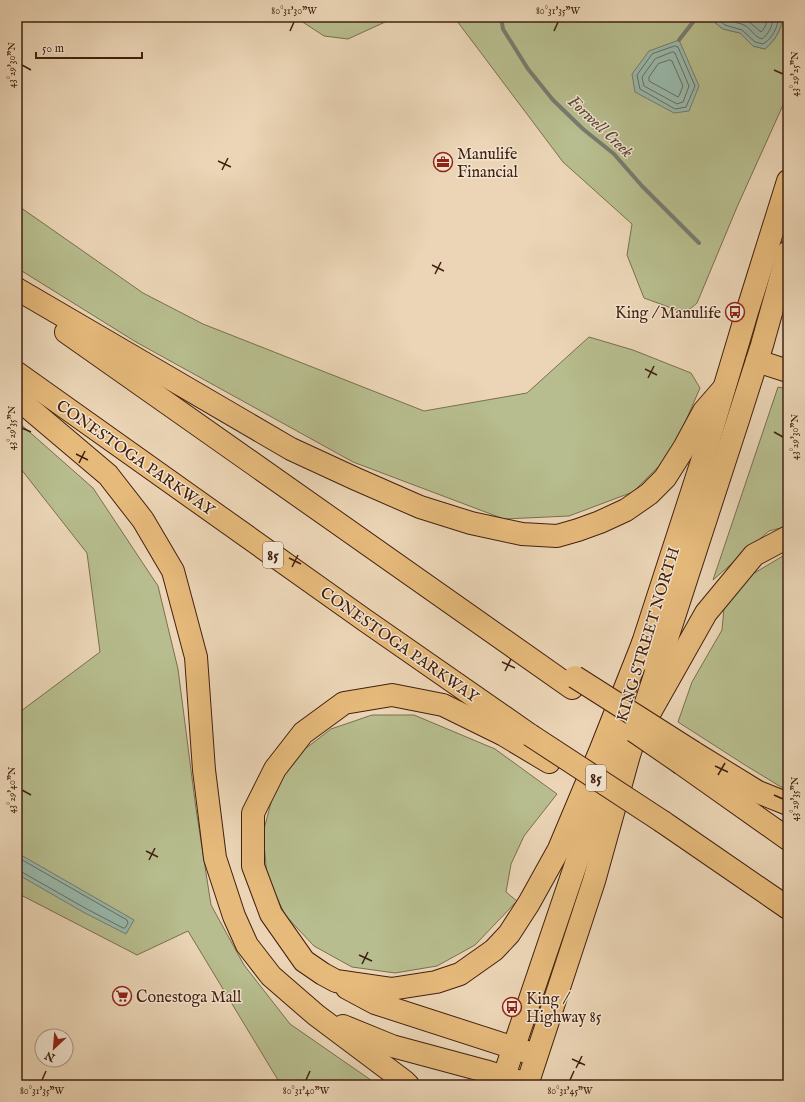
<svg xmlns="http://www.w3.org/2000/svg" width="805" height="1102" viewBox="0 0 805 1102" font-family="'IM FELL English',serif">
<rect width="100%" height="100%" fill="#ebd5b6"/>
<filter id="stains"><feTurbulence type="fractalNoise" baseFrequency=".005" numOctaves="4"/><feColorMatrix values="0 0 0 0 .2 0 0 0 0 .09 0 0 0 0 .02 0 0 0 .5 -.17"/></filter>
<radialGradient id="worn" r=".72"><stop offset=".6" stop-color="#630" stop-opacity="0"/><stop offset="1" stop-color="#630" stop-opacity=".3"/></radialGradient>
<g fill="#b7bd8e" stroke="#7c6e4e">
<path d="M295,17H396L348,39L324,36Z"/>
<path d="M454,17H708L723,29L740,33L753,46L765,49C776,39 780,32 783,17H788V94L737,207L697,303L690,309L677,310L644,298L627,255L632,224L563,162Z"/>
<path d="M17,205L143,293L203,324L424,411L527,393L589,337L633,350L691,373L700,388L680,434L665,460L633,492L569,516L504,519L353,462L136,342L17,268Z"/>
<path d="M778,387L788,389V526L769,531L713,580Z"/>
<path d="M17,421L93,488L158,586L178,669L196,809L211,905L244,965L290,1024L378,1085H281L188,931L137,955L17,893V714L100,652L87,553L17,464Z"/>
<path d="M788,553V789L781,787L745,765L678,722L692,682L722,630L724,608L751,575Z"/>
<path d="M372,715H414L495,749L557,794L524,836L511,864L506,892L517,901L475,945L437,966L395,973L352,967L314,946L285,915L267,876L263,833L274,791L297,755L331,729Z"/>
</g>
<g fill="#98b9ad" stroke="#767c6e">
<path d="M708,17H783C780,32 776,39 765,49L753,46L740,33L723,29Z"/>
<path d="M679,40L699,86L689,111L674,113L635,92L632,74L649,51Z"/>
<path d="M17,853L21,855L134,920L126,934L83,912L17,874Z"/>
</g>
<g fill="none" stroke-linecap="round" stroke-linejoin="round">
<g stroke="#6d6c5e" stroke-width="1">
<path d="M714,17L725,25L742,30L755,42L763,44C773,38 777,28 779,17"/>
<path d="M723,17C729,22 737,22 744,25C751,28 754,37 762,39C769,34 772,26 774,17"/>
<path d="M737,17L748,21L761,32C765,29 767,22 768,17"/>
<path d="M675,46L678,47L695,86L686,107L675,109L640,89L637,75L652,54Z"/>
<path d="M673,52L675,53L689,86L683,102L677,104L644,86L642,77L655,59Z"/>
<path d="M670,60L672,61L683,86L679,96L678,97L649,81V77L658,64Z"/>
<path d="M17,857L127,920L128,923L125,928H123L85,908L20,871H17"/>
</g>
<g stroke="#767c6e" stroke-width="4">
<path d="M501,17L503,29L528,69L553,100L583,129L614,154L642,186L699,243"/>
<path d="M679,40L697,17"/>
</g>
<defs>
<g id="major">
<path d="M638,661L643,643L706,449L739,339L747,312L788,181"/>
<path d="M501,1085L581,849L619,728"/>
<path d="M527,1085L594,881L629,755L738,420L762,345L788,252"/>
</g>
<g id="highway">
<path d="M17,289L291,449L356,479L420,507L471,523L522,534L557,536L578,530L600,522L626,510L649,494L665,478L684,448L704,411L724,388"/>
<path d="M66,332L572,688"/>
<path d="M757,361L788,371"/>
<path d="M17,373L366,621L530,735"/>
<path d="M17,398L108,475L143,520L173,571L196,657L204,770L215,858L234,916L247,945L271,976L316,1015L404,1081L408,1085"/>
<path d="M636,737L706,613L754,555L788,537"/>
<path d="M693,752L758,792L788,804"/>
<path d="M549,762L504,735L443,705L392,695L344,703L303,733L275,769L253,813V866L271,914L304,961L323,974L336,981L391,989L436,982L460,974L494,950L509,934L529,903L559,849L601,749L643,643"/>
<path d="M682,764L788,839"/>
<path d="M663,822L788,908"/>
<path d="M347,988L375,1003L536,1055"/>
<path d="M343,1026L392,1046L485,1071L527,1084"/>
</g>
</defs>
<use href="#major" stroke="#42200f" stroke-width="24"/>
<use href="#highway" stroke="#42200f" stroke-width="24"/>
<use href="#major" stroke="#e6ba7b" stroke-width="22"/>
<use href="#highway" stroke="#e6ba7b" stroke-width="22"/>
<defs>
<g id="highway-bridge">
<path d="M575,677L693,752"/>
<path d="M634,731L682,764"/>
<path d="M530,735L663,822"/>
</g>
</defs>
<use href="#highway-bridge" stroke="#42200f" stroke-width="24" stroke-linecap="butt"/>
<use href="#highway-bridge" stroke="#e6ba7b" stroke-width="22"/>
</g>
<path fill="none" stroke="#42200f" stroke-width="1.5" d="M290,31L294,22M554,31L558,22M22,65L31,70M774,70L783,74M218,161L231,167M222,170L228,158M432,265L444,271M435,274L441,262M645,369L657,375M648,378L654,366M22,428L31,432M774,432L783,437M76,454L88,460M79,463L85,451M289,558L301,564M292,567L298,555M502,662L515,668M505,671L511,659M715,766L728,772M718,775L725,763M22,790L31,795M774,795L783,799M146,851L158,857M149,860L155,848M359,955L372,961M362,964L368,952M572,1059L585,1065M576,1068L582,1056M42,1080L46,1071M306,1080L310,1071M570,1080L574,1071"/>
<defs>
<symbol id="office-ring" viewBox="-11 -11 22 22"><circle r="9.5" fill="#f2e4d0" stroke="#8f2418" stroke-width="1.5"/><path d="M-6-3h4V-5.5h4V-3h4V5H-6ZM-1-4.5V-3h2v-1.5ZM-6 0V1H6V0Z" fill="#8f2418"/></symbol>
<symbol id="bus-ring" viewBox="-11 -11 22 22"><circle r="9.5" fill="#f2e4d0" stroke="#8f2418" stroke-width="1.5"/><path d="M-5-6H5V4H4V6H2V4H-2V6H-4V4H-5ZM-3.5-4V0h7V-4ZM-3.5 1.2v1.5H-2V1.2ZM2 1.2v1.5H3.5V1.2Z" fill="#8f2418"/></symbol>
<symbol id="supermarket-ring" viewBox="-11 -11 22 22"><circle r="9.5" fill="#f2e4d0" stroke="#8f2418" stroke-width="1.5"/><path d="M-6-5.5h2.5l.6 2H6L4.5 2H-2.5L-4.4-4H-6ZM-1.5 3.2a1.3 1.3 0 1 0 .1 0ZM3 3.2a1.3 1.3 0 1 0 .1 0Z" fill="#8f2418"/></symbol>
</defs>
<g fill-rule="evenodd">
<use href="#office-ring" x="432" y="151" width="22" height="22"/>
<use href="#bus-ring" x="724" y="301" width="22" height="22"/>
<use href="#supermarket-ring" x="111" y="985" width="22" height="22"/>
<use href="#bus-ring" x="501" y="996" width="22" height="22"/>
</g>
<g text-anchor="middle" stroke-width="3" stroke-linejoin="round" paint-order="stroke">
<g fill="#f2e4d0" stroke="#775b49" stroke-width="1">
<rect x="263" y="542" width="20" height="26" rx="3"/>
<rect x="586" y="765" width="20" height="26" rx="3"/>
</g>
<g font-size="15" font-weight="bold" fill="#42200f">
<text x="273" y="560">85</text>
<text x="596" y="783">85</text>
</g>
<g font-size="16" fill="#42200f" stroke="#f2e4d0" text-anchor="start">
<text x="457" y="159">Manulife<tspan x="457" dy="18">Financial</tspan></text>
<text x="721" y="318" text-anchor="end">King / Manulife</text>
<text x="136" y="1002">Conestoga Mall</text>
<text x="526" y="1004">King /<tspan x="526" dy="18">Highway 85</tspan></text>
</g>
<g font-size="16" fill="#42200f" stroke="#f2e4d0">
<text transform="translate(136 457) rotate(35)" y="6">CONESTOGA PARKWAY</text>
<text transform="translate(647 634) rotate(-73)" y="6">KING STREET NORTH</text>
<text transform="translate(400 644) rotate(35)" y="6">CONESTOGA PARKWAY</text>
</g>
<g font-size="17" font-style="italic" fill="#584636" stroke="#f2e4d0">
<text transform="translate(601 126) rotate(43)" y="6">Forwell Creek</text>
</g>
</g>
<rect width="805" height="1102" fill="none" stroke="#ebd5b6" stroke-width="44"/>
<g transform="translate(54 1048) rotate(206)"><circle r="19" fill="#f2e4d0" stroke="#ac9683"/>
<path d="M0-3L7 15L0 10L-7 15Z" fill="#8f2418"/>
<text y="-6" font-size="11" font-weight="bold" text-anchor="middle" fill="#42200f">N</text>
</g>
<path d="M36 52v6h106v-6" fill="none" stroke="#42200f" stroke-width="2"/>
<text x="42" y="52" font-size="12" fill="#42200f" stroke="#f2e4d0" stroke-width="3" paint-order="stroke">50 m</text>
<rect x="22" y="22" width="761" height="1058" fill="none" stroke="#42200f" stroke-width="1.5"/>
<g font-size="10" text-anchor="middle" fill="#42200f">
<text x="294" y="14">80°31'30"W</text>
<text x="558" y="14">80°31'35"W</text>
<text transform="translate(11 65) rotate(-90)" y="4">43°29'30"N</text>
<text transform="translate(794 74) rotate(-90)" y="4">43°29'25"N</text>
<text transform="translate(11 428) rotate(-90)" y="4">43°29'35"N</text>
<text transform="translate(794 437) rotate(-90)" y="4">43°29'30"N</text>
<text transform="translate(11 790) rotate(-90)" y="4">43°29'40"N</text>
<text transform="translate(794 799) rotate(-90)" y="4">43°29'35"N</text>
<text x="42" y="1094">80°31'35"W</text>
<text x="306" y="1094">80°31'40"W</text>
<text x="570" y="1094">80°31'45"W</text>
</g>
<rect width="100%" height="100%" filter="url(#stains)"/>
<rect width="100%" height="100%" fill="url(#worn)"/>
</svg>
